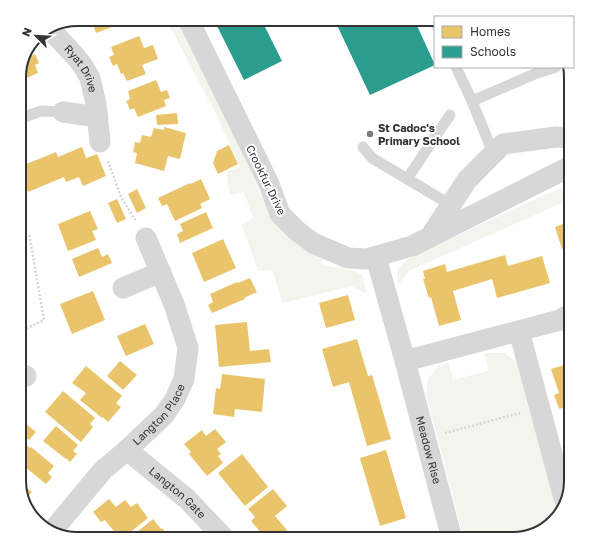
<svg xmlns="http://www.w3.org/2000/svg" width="590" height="558" viewBox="0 0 590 558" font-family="'Golos Text',sans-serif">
<rect width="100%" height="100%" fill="#fff"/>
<g fill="#f1f5ed">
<path d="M166,19H176L207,81L250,169L259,192L274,218L323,257L322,265L355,271L362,275L367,294L351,286L283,303L272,270L258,271L242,225L253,218L244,192L230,195L227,179L228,171L240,167L216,114Z"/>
<path d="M571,184V199L409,271L398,285L397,269L408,259L524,204Z"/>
<path d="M485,353H505L516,362L558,513L554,522L531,533L530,532L505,539H464L426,394L428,379L438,366L449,363L453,380L488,371Z"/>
</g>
<g fill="#e9c46a">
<path d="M86,19H124L125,22L96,33L93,24L88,25Z"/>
<path d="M139,36L144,48L153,45L158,59L142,65L146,74L127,81L123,73L121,74L117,64L113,66L109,57L114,55L111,47Z"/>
<path d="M29,52L31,56L35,54L39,63L35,65L38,73L19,81V73Z"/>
<path d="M156,80L161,92L167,90L170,98L164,100L166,106L138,117L134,108L130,110L128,105L126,101L130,99L128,91Z"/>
<path d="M177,113L178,124L157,125L156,115Z"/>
<path d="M164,127L186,133L180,159L168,156L164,171L135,163L137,153L133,152L135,142L140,143L142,135L151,137L154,128L164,130Z"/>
<path d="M229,145L238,164L218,174L213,163L217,151Z"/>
<path d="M82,147L86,158L97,154L106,176L83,186L79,177L66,182L64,177L28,192L19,170V167L56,152L58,157Z"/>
<path d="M201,179L210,199L200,204L202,208L175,221L167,204L162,206L158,198L190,183L191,184Z"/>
<path d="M137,189L146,208L137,213L128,194Z"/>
<path d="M117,199L126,219L117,223L108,203Z"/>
<path d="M90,211L98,229L92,231L96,240L68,251L58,224Z"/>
<path d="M206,212L213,228L180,243L177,234L183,231L180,224Z"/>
<path d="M571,221V246L562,249L555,227Z"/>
<path d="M223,239L236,268L204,282L192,253Z"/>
<path d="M98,248L102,257L108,254L112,263L79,277L72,259Z"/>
<path d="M505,255L508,266L542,256L550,283L497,298L492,279L453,291L461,320L439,326L431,297L429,298L423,279H425L423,271L445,264L447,272Z"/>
<path d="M250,278L257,292L244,298L245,299L212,313L208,305L213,302L210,294L237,282L238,283Z"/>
<path d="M93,291L105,320L72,334L60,304Z"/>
<path d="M348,295L355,320L326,328L319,303Z"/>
<path d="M247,322L250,351L269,349L271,362L219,367L215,325Z"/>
<path d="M145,324L154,344L126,356L117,336Z"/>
<path d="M357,339L368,376L372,375L391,439L367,446L349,382L333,387L322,349Z"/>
<path d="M120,361L137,375L123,390L107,376Z"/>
<path d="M571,363V405L559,409L554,395L559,393L551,369Z"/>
<path d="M86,366L122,396L116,403L121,407L108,422L103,417L102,418L80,400L86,393L72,383Z"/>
<path d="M222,374L265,379L262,412L235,409L234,417L213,414L216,388L220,389Z"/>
<path d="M63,391L95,418L90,424L93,427L81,442L45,412Z"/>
<path d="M20,419L36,432L29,440L19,432V421Z"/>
<path d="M56,426L78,445L73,451L77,454L70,462L66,458V459L43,441Z"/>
<path d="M215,429L226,442L217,449L221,454L218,456L223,463L207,476L189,454L191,452L184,444L202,430L206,436Z"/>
<path d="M22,441L30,448L31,447L54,466L48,473L52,477L46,484L19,462L20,460L19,459V444Z"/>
<path d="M386,450L406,518L380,526L360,458Z"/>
<path d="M242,454L268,487L245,506L218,473Z"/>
<path d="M19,481L32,492L26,499L30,503L28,505L19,485Z"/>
<path d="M273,489L287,506L275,516L287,530L275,539H266L251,521L255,517L248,509Z"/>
<path d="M109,499L116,507L125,500L131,507L137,503L148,518L122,539H120L105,520L101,522L93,512Z"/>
<path d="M153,519L161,529L162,528L171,539H142L137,532Z"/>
<path d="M410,533L412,539H390Z"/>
</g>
<g fill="#2a9d8f">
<path d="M231,19H261L282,61L244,80L217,26Z"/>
<path d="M345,19H414L435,65L370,95L336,23Z"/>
</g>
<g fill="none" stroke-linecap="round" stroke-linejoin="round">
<g stroke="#d6d6d6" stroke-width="2.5" stroke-dasharray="2 2" stroke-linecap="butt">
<path d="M108,161L121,197L135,220"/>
<path d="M19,332L44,320L29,233"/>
<path d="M445,433L520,413"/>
</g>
<g stroke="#d7d7d7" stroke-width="11">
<path d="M433,19L435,24"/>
<path d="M456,67L472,101L493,153"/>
<path d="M472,101L537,73L556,67"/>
<path d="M19,119L41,111L63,112"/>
<path d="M363,147L372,158L451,205"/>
<path d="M407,179L450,115"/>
</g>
<g stroke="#d7d7d7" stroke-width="21">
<path d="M188,19L269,184L280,214L296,230L313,243L348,258L366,259L412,246L571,166"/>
<path id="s1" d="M50,29L75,56L83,66L90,78L96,104L100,142"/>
<path d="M63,112L98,117"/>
<path d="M430,237L467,180L503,144L556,137L571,138"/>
<path id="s2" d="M376,257L405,361L452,539"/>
<path d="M123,288L161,272"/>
<path d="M519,331L564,498"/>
<path d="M405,361L560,320L571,313"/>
<path d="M19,373L26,376"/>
<path id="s3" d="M127,450L187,499L225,539"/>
<path id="s4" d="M54,529L103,470L127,450L164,415L175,399L184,379L188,348L174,304L146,238"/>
</g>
</g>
<circle fill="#7a7a7a" stroke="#fff" stroke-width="1.5" cx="370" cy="134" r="4"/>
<g text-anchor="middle" stroke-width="4" stroke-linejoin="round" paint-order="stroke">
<g font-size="11" fill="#333" stroke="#fff">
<text dy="4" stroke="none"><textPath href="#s1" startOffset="51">Ryat Drive</textPath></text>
<text transform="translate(266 180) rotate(64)" y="4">Crookfur Drive</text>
<text dy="4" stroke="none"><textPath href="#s4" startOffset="156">Langton Place</textPath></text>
<text dy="4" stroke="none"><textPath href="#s2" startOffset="200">Meadow Rise</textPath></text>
<text dy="4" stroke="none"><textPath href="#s3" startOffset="66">Langton Gate</textPath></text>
</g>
<g font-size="11" font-weight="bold" fill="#333" stroke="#fff" text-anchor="start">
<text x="378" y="132">St Cadoc's<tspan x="378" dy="13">Primary School</tspan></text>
</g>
</g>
<path d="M0 0H590V558H0ZM77 26H513A51 51 0 0 1 564 77V481A51 51 0 0 1 513 532H77A51 51 0 0 1 26 481V77A51 51 0 0 1 77 26Z" fill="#fff" fill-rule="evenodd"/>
<path fill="none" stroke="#333" stroke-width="2" d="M77 26H513A51 51 0 0 1 564 77V481A51 51 0 0 1 513 532H77A51 51 0 0 1 26 481V77A51 51 0 0 1 77 26Z"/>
<rect x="434" y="16" width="140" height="52" fill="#ffffff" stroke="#adadad"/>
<rect x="442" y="26" width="20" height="12" fill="#e9c46a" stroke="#adadad"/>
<text x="470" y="36" font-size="12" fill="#333333">Homes</text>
<rect x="442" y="46" width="20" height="12" fill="#2a9d8f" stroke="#adadad"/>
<text x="470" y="56" font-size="12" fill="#333333">Schools</text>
<g transform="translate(36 36) rotate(294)" stroke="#ffffff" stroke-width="3" paint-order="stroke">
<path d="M0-3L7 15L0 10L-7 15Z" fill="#333333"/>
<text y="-6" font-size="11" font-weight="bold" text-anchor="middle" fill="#333333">N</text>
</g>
</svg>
